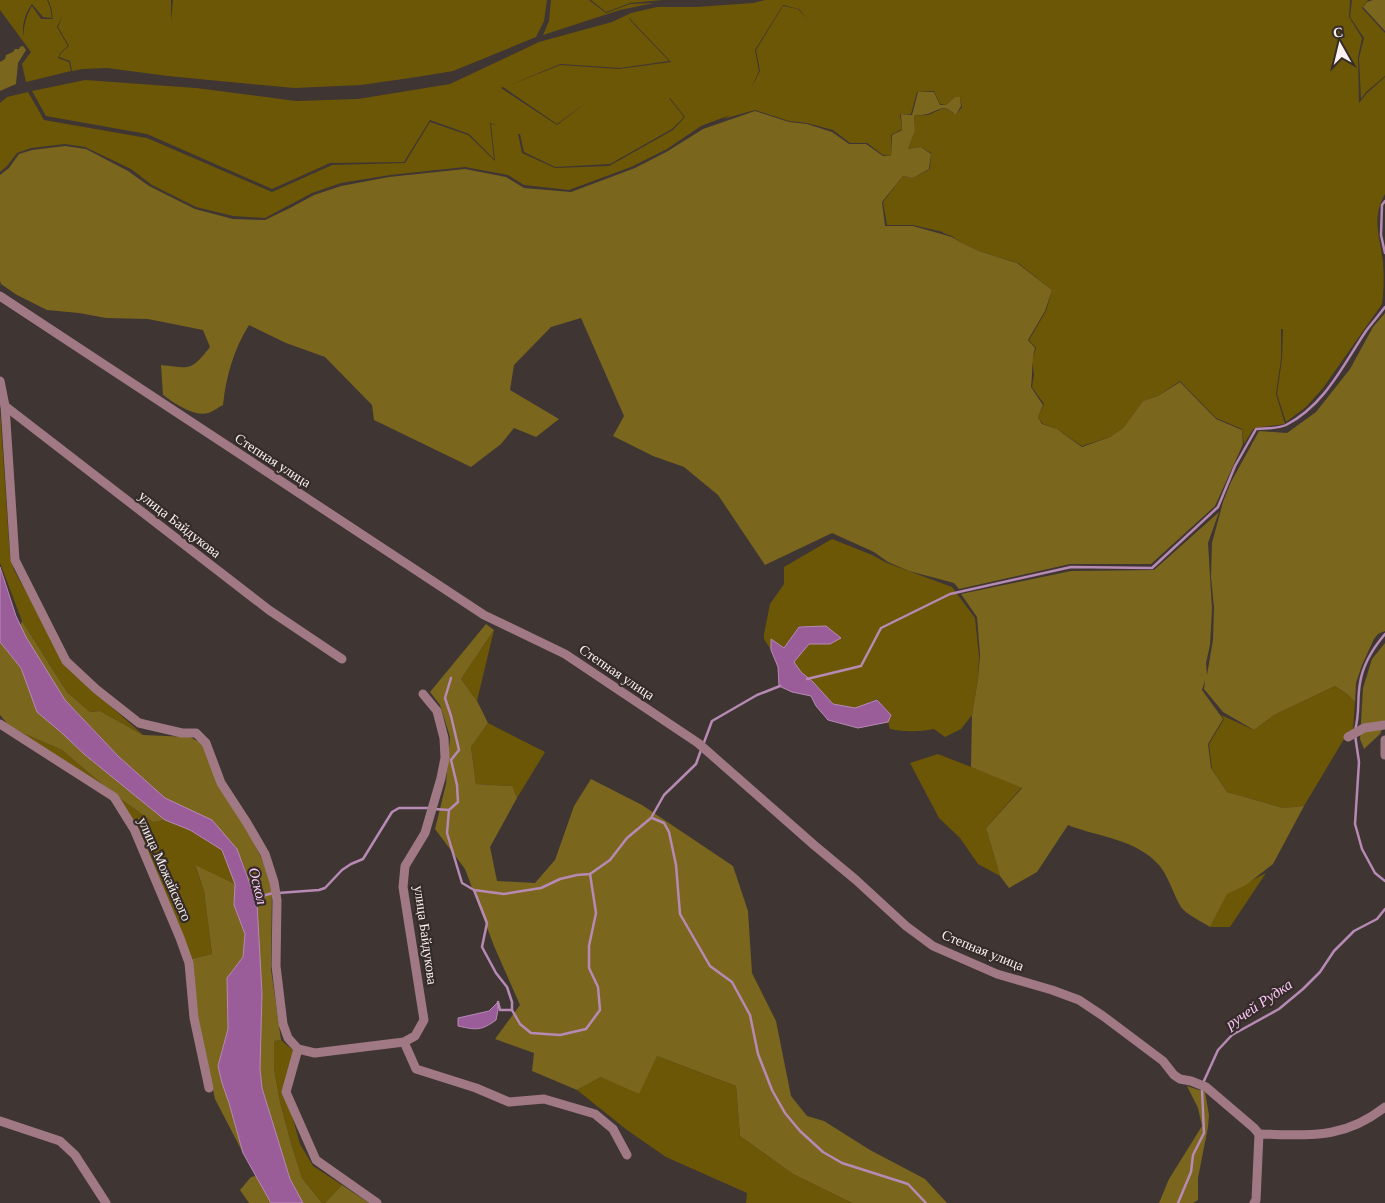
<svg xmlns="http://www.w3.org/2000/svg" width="1385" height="1203" viewBox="0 0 1385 1203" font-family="Georgia,serif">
<rect width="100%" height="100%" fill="#3f3533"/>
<g fill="#6c5706" fill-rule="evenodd">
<path d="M0,0H47L50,7L52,18L43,17L32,4C25,13 21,27 24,37C23,27 26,16 32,6L41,19H53L51,7L48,0H171V21L173,0H547L544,21L536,37L453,71L417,77L361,85L294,88L168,76L107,68L83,69L72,71L70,61L59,57L61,53L69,46L58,27L63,14L57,27L68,46L60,53L58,58L69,62L71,71L26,82L22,64L31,52L0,10Z"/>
<path d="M551,0H589L606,13L630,4L654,3L620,10L543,35L549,21Z"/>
<path d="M591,0H663L630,3L606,12Z"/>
<path d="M765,0H1350L1349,17L1362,38L1358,57L1359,103L1367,93L1385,77V194C1371,219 1380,236 1383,262C1384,276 1384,290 1382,304L1323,388L1306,407L1286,422L1277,394L1282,359L1283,329H1281V359L1276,394L1285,424L1254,428L1244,444L1242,429L1216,418L1180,381L1158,396L1143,401L1123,428L1110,437L1082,446L1057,429L1043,424L1038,417L1044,404L1032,387L1034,375L1032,361L1036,348L1029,340L1046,311L1052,290L1018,263L979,251L960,242L952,236L943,233V232L913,225H887L883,202L903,176L913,178L930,169L931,153L921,147L908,149L915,131L914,115C920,115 926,116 931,114C944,108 943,106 956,115L962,107L960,97H955L946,105L940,104L934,91L917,92L911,114H900L902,129L891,135V156L883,155L867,143H850L833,130L807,123L789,121L755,110L723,119L730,115L701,126L667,149L631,167L569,190L524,185L508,175L465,167L390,175L341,183L312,193L265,218L233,216L196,207L152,185L131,169L85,147L65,144L31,148L17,153L7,166L0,172V103L7,97L28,92L44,120L147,138L272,192L332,165L405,163L430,122L468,135L495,161L491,124L499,126L490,123L494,159L469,134L430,120L404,162L330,163L272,189L147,134L46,116L32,91L85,80L196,88L296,101L358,99L450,84L539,42L612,22L631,13L657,7H696L753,3ZM783,5L799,9L807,19L798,9L783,6L756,50L760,71L751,88L759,71L755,50ZM632,17L630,19L671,62L619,69L560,65L508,86L560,64L620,68L669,61L629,19ZM503,87L557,124L588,101L557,125L501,88ZM669,98H670L685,117L673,130L609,166L555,168L522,153L518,134H520L524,152L555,167L610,164L672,129L684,117Z"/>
<path d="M1352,0H1368L1362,8L1385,33V76L1366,92L1361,99L1359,58L1364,38L1350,17Z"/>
<path d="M0,410L10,557L14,570L69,669L143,735L100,711L90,712L67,692L22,621L0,563Z"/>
<path d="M832,539L872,555L887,563L952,587L975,618L979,656L978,679L972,715L961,729L945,737L934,729C918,732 905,732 890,729L888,722L891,715L877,699L855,708L833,704L813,682L801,672L794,662L809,643L830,644L840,638L826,626H799L784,648L771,639V650L764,639V634L770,604L784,584V567Z"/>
<path d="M494,630L477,701L461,679Z"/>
<path d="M1335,686L1347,694L1355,702L1353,730L1347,734L1304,806L1283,808L1227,792L1212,769L1209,744L1224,719L1221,715L1254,730L1274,715Z"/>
<path d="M488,723L545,752L517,798L511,786L476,784L471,747Z"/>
<path d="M11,728L62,750L115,795L153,822L165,820L190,830L222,850L235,884L195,866L204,891L212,954L191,959L115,795Z"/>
<path d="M938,754L1022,787L986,828L1000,876L978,864L960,838L939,818L910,763Z"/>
<path d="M1266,873L1230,927H1210L1227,893Z"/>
<path d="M281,1040L295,1052L285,1091L300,1144L313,1166L342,1185L325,1203H322L302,1178L291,1143L280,1102L274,1068V1041Z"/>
<path d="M657,1056L736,1086L740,1136L793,1174L852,1203H746L747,1193L666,1157L627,1130L577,1090L601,1077Z"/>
</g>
<g fill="#7a661d">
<path d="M1373,0H1385V31L1363,7L1367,2Z"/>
<path d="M23,46L26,50L18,63L16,84L0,91V62L5,59L6,55L13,52L15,49H19L20,47Z"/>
<path d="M918,92H934L940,105H946L955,97H960L961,106L956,115C943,105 944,108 930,113C926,115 919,115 914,115L915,131L908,149L921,147L931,154L929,169L913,178L903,176L882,202L885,226H913L952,237L960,242L979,251L1017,263L1052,290L1045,311L1028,340L1035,348C1031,362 1033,372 1031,387L1043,405L1038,417L1042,424L1057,429L1082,447L1110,437L1123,428L1143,401L1158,396L1180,382L1216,419L1242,430L1243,444L1215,506L1151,564H1070L959,589L954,583L909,571L888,562L874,552L832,533L765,565L718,495L684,467L653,456L613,436L624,416L581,318L551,327L514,365L510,390L559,419L536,437L514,428L501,444L471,467L374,420L372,405L325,357L286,343L249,325C234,349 226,376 223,405C218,407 213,412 208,413C194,417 174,403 163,395L161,365C191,368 190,372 210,347L203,330L148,319L106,318L79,313L47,310L17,295L1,284L0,281V175L9,168L19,154L32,150L65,146L86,149L128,171L149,186L195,209L233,219L265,220L290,208L314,195L341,186L389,177L465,169L506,177L524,188L571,192L635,168L668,151L703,129L755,111L789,122L807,124L832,132L849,144H866L883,156H891L892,135L902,130L901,114L912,115Z"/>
<path d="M1385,313V631L1378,634L1374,639L1362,665L1356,683L1355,702L1347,694L1335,686L1274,715L1254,730L1223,712L1204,689L1205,680L1202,690L1223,719L1208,744L1211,768L1227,792L1283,808L1304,806L1273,864L1246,885L1227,894L1210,927C1201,921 1187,915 1181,907C1173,894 1169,877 1159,865C1136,839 1098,837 1068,825L1037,872L1009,888L1000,876L986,828L1022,788L971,767L972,715L978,679L980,655L977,617L961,594L1071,571L1154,570L1219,512L1208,543L1212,609L1210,645L1206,663L1207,675L1213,640L1214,607L1211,577L1212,543L1223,502L1231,482L1259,431L1287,433L1316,412L1350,369L1373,327Z"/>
<path d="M22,621L67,692L90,712L100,711L143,735L190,737L203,744L261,857L272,885L271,969L281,1040L274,1041V1068L280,1102L291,1143L302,1178L322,1203H303L290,1179L262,1088L260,1069L257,903L242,861L212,821L165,798L118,756L65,700L26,638L20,626Z"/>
<path d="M486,624L494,630L461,679L477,701L488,723L471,747L476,784L512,786L517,798L490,847L497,881L535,883L555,860L574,806L591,779L642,805L733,866L748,911L752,973L776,1021L791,1096L807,1116L824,1121L870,1150L925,1179L947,1203H852L793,1174L740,1136L736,1086L657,1056L639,1094L601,1077L577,1090L532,1071L534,1053L495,1039L520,1005L494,946L465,869L435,829L446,784L450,737L440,705L430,692Z"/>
<path d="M0,642L21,668L37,712L63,734L84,754L165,820L153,822L115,795L62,750L11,728L0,715Z"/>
<path d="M1385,643V723L1380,734L1364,749L1360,739L1363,688L1372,659Z"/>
<path d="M195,865L235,884L234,905L245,934L243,957L227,978L228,1029L218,1066L222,1083L229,1103L243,1153L215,1099L197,1020L191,959L212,954L204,891Z"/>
<path d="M1187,1086L1205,1092L1209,1115L1208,1127L1198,1178V1200L1193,1203H1159L1169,1179L1202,1126L1198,1108Z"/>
<path d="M256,1176L271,1203H249L240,1190L251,1177Z"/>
<path d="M342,1185L369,1203H325Z"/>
</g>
<g fill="#9b5d9a" stroke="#b78ab4">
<path d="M0,567L16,616L26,637L65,700L118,756L165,798L212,820L237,849L257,903L262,993L260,1069L262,1088L290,1179L303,1203H271L243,1153L229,1103L222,1083L218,1066L228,1029L227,978L243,957L245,934L234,905L235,884L222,850L190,830L165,820L84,754L63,734L37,712L21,668L0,642Z"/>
<path d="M826,626L841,638L830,644H809L794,662L801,672L813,682L833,704L855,708L877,700L891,715L888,722L858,728L828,720L816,706L811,696L792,692L779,686L778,667L771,650V639L784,648L799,627Z"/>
<path d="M498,1002V1010L496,1020C481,1031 476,1030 458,1026V1018L489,1011Z"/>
</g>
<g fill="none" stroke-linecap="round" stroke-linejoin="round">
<g stroke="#b78ab4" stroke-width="2.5">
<path d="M1385,201L1382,205L1381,235L1385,253"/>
<path d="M807,679L861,666L881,628L950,594L1071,567L1152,568L1218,507L1235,466L1256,429C1265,428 1278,429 1286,425C1325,405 1343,365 1366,331C1372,323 1379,315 1385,307"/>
<path d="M1355,730C1360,714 1357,698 1360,683C1363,664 1373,648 1385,634"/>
<path d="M1355,735L1359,762L1355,824L1362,849L1375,873L1385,881"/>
<path d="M703,745L712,721L757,695L780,686"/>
<path d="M434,809L449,810L458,802L457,785L451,760L459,750L451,716L445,698L451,678"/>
<path d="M449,810L447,833L462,883L474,890L504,894L541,888L560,879L577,875L590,874L610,860L627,838L651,818L664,795L696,764L701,750"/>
<path d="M652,818L664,823L669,832L676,865L680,914L710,966L732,982L750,1015L758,1054L772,1090L785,1113L800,1131L823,1152L842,1163L908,1184L926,1203"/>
<path d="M474,890L487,923L482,947L496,973L507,987L512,1002V1010H500L498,1002"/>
<path d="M278,893L319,890L325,888L342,870L351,864L363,859L392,812L399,808H429"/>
<path d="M256,905L262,896L273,893"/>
<path d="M512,1010L520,1024L531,1033L560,1035L586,1029L600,1010L598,987L589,968V946L596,913L590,874"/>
<path d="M1203,1083L1218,1050L1232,1035L1279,1009L1303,989L1320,972L1334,951L1354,931L1377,919L1385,909"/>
<path d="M1178,1203L1191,1172L1193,1155L1204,1133L1202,1089"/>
</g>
<g stroke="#a17985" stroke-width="9">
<path d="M0,296L484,615L565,654L698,743L814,845L856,880L906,926L933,946L997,974L1052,990L1079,1000L1103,1016L1163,1061L1174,1075L1180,1079L1191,1081L1206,1087L1254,1128L1259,1134"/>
<path d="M0,381L5,406L15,560L66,661L96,689L139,723L182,733H196L206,743L221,783L247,823L265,854L274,882L277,900L276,966L283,1024L288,1038L298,1049L315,1053L404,1042L415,1036L424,1020L403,887L405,866L425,833L441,778L445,758L444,738L437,711L423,694"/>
<path d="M5,406L269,610L342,659"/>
<path d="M0,724L114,797L134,829L180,938L189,963L194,1018L209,1088"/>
<path d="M1348,737L1364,728L1385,725"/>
<path d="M1385,740V755"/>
<path d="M404,1042L416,1069L476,1088L509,1102L544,1099L595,1114L613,1129L627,1155"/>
<path d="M298,1049L286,1092L316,1160L377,1203"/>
<path d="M0,1121L60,1141L75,1155L106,1203"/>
<path d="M1254,1203L1256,1200L1259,1134C1309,1135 1343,1140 1385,1107"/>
</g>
</g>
<g text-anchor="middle" stroke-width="4.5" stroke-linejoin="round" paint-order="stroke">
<g font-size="14" fill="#f9f2f1" stroke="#352b29">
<text transform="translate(273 460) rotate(33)" y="5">Степная улица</text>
<text transform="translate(180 524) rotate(38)" y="5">улица Байдукова</text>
<text transform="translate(617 672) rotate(34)" y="5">Степная улица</text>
<text transform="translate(165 869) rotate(66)" y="5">улица Можайского</text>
<text transform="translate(426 935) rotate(82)" y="5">улица Байдукова</text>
<text transform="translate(983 950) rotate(22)" y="5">Степная улица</text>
</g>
<g font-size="15" font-style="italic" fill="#fecafc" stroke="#352b29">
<text transform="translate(258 886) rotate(76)" y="5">Оскол</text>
<text transform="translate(1259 1004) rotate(-34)" y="5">ручей Рудка</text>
</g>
</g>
<g transform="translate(1340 45) rotate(352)" stroke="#352b29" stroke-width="4" paint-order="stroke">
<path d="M0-4L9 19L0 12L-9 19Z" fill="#f9f2f1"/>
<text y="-8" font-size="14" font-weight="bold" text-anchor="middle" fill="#f9f2f1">С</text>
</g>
</svg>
